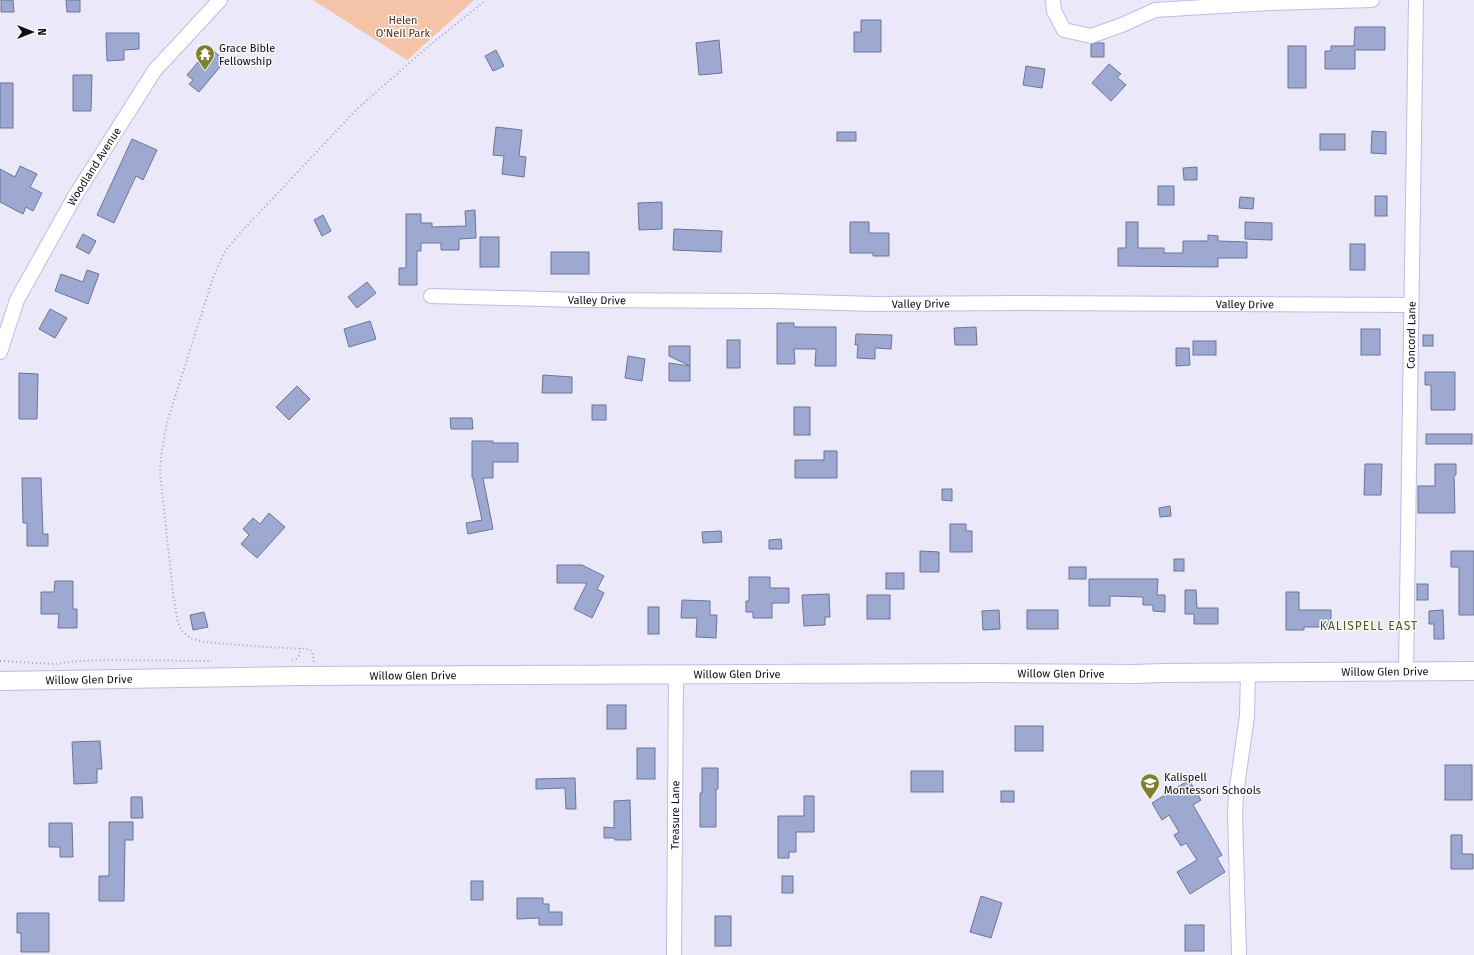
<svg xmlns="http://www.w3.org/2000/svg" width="1474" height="955" viewBox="0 0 1474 955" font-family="'Fira Sans',sans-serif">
<rect width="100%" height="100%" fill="#eae8f9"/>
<path fill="#f5c3a7" d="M313,0H474L407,60Z"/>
<g fill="#9da9d0" stroke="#6a7599">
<path d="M1,0H13L14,12H1Z"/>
<path d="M66,0H80V12H67Z"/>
<path d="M861,20H881V52H854V32H861Z"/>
<path d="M1355,27H1385V50H1355V69H1325V51H1331V46H1354Z"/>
<path d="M106,33H139V49L124,50V60L107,61Z"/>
<path d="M719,40L722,73L699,75L696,43Z"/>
<path d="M1096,43H1104V57H1091V44Z"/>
<rect x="1288" y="46" width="18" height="42"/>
<path d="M210,48L225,61L199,92L189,84L193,80L187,75Z"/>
<path d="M496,50L504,66L493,71L485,56Z"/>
<path d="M1109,64L1121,74L1117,77L1126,85L1111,101L1092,83Z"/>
<path d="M1026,66L1045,69L1042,88L1023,85Z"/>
<path d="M73,75H92L91,111H73Z"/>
<rect x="0" y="83" width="13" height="45"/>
<path d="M496,127L522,130L519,156L526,157L524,177L502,174L504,156L493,155Z"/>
<path d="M1372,131L1386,132V154L1371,153Z"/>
<rect x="837" y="132" width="19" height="9"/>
<rect x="1320" y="134" width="25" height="16"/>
<path d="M132,139L157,150L143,180L136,176L114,223L97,215Z"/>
<path d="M20,166L37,174L30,187L42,193L33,211L26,207L23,214L0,202V169L15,177Z"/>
<path d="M1197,167V180H1184L1183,168Z"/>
<rect x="1158" y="186" width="16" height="19"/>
<rect x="1375" y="196" width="12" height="20"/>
<path d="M1240,197L1254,198L1253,209L1239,208Z"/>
<path d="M662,202V229L639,230L638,203Z"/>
<path d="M475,210L476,238L459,239V250H441V243H421V251H417V285H399V268H406V214H421V223H432V227L466,226L465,211Z"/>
<path d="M323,215L331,231L322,236L314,220Z"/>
<path d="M850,222H869V233H889V256H873V253H850Z"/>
<path d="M1126,222H1138V248H1164V253H1183V241H1208V235L1218,236V241L1247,242V258H1218V267L1118,266V248H1126Z"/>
<path d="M1245,222L1272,223V240L1245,239Z"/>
<path d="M674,229L722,231L721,252L673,250Z"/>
<path d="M83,234L96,241L89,254L76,247Z"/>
<rect x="480" y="237" width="19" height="30"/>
<rect x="1350" y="244" width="15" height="26"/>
<rect x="551" y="252" width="38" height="22"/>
<path d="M87,270L99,274L88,304L55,291L61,274L83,282Z"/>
<path d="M367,282L376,293L357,308L348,297Z"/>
<path d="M50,309L67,318L55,338L39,329Z"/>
<path d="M370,321L376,339L349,347L344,329Z"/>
<path d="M777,323H794V327H836V366H815L816,349H794L795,364H777Z"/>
<path d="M976,327L977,345H955L954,328Z"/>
<rect x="1361" y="329" width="19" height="26"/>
<path d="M856,334L892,335L891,349L875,348V359L857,358L858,345H855Z"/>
<rect x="1423" y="335" width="10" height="11"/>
<rect x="727" y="340" width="13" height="28"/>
<rect x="1193" y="341" width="23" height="14"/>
<path d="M669,346H690V381H669V363L690,366L669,356Z"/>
<path d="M1176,348H1189L1190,365L1176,366Z"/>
<path d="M628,356L645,359L642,381L625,378Z"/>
<path d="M1425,372H1455V410H1431V385H1425Z"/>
<path d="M19,373L38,374L37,419H19Z"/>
<path d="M543,375L572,377V393H542Z"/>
<path d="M297,386L310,399L289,420L276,407Z"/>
<rect x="592" y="405" width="14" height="15"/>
<rect x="794" y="407" width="16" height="28"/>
<path d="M450,418H472L473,429H451Z"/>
<rect x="1426" y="434" width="46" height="10"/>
<path d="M472,441H493V443H518V462H493V478H483L493,529L468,534L466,523L482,520L473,478H472Z"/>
<path d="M824,451H837V478H795V460H824Z"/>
<path d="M1365,464H1382L1381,495H1364Z"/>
<path d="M1435,464H1456V475H1454L1455,513H1418V486H1435Z"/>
<path d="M22,478H41L43,534H48V546H27V523H23Z"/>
<path d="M942,489H952V501L942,500Z"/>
<path d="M1170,506L1171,516L1160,517L1159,508Z"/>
<path d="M269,513L285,527L257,558L241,544L249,535L243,529L253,518L260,524Z"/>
<path d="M950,524H966V531H972V552H950Z"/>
<path d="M721,531L722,542L703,543L702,532Z"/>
<path d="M781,539L782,549H769V540Z"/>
<path d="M920,551L939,552V572H920Z"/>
<path d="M1451,551H1474V615H1459V567H1451Z"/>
<rect x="1174" y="559" width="10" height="12"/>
<path d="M557,565H582L604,576L597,589L604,593L592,618L574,609L587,583H557Z"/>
<rect x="1069" y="567" width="17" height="12"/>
<rect x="886" y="573" width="18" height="16"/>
<path d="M749,577H770V588H789V603H772V618H753V612H746V601H749Z"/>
<path d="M1089,579H1158L1157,595H1165V612L1153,611V605H1143V597L1110,596V606H1089Z"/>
<path d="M55,581H73V609H77V628H58L59,614H41V592H54Z"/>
<rect x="1417" y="584" width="11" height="16"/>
<path d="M1185,590H1196L1197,608H1218V624H1194V614H1185Z"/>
<path d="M1286,592H1299V610H1331V627H1304V630H1286Z"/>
<path d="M829,594L830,617H825V625L804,626L802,595Z"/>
<rect x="867" y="595" width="23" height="24"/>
<path d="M682,600L710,601V615H717L716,638L696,637L697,618H681Z"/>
<rect x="648" y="607" width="11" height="27"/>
<path d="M999,610L1000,629L983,630L982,611Z"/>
<rect x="1027" y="610" width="31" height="19"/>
<path d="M1443,610L1444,639H1434V624H1429V611Z"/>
<path d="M204,612L208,627L193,630L190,615Z"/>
<rect x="607" y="705" width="19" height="24"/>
<rect x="1015" y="726" width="28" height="25"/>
<path d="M100,741L102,769H97V783L74,784L72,742Z"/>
<rect x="637" y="748" width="18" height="31"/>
<rect x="1445" y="765" width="27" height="35"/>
<path d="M702,768H718V789H716V827H700V793H702Z"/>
<rect x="911" y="771" width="32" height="21"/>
<path d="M575,778L576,809H566L565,788L536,789V779Z"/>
<path d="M1189,780L1201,800L1193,805L1222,855L1217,858L1225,872L1190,894L1177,872L1197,860L1186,843L1181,846L1174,835L1179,832L1169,815L1162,820L1152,803Z"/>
<rect x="1001" y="791" width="13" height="11"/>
<path d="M804,796H814V832H796V852H789V858H778V816H804Z"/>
<path d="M131,797H142L143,818H131Z"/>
<path d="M630,800L631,840H615L614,838H604V827L614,828V801Z"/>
<path d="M109,822H133V840H125L124,901H99V876H109Z"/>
<path d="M49,823H72L73,857H60V847H49Z"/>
<path d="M1451,835H1462V854H1473V869H1451Z"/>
<rect x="782" y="876" width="11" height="17"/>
<rect x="471" y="881" width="12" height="19"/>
<path d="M981,896L1002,903L991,938L970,932Z"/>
<path d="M517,898H543V904H549V912H562V925H539V918L517,919Z"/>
<path d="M17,913H49V952H21V933H17Z"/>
<rect x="715" y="916" width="16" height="30"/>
<rect x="1185" y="925" width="19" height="26"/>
</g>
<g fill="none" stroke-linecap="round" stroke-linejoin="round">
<defs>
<g id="minor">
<path d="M1053,0L1054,11L1064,30L1091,36L1122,25L1155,10L1269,3L1372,0"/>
<path id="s1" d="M431,296L579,300L771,301L875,304L1025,303L1411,305"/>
<path id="s2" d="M0,352L17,300L75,196L155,70L220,0"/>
<path id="s3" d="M1406,671L1416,0"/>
<path id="s4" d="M674,955L676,675"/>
<path d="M1239,955L1235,815L1236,794L1247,716L1248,672"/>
</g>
<g id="major">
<path id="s5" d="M0,681L300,676L989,673L1135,674L1162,673L1474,671"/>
</g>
</defs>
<use href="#minor" stroke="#c0bbe3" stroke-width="16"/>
<use href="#major" stroke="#c0bbe3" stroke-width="20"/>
<g stroke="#a7a5b5" stroke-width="2" stroke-dasharray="1 3" stroke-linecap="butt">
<path d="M292,660L296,659L300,655V648"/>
<path d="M0,661L55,664L77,661L113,660L212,661"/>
<path d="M314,662L312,651L307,649L266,647L204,642L190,638L181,630L177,618L173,593L160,472L161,456L167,422L214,275L226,250L241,232L358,108L430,45L486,0"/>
</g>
<use href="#minor" stroke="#fff" stroke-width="14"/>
<use href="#major" stroke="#fff" stroke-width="18"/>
</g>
<defs>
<symbol id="temple-pin" viewBox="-11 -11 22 30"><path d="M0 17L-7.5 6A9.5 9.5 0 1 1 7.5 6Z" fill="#7e812a" stroke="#f8f8f8"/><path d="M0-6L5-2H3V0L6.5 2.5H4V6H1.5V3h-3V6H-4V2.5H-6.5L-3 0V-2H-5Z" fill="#fff"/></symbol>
<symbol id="school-pin" viewBox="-11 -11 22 30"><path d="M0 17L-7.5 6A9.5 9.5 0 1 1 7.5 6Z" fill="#7e812a" stroke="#f8f8f8"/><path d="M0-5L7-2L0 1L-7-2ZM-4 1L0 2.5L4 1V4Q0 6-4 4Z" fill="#fff"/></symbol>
</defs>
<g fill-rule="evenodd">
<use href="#temple-pin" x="194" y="43" width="22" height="30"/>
<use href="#school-pin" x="1139" y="772" width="22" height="30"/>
</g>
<g text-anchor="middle" stroke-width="3" stroke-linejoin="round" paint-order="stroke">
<g font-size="11" fill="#563119" stroke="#f8f8f8">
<text x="403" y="24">Helen<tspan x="403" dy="13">O'Neil Park</tspan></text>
</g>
<g font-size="11" fill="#0d0b18" stroke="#f8f8f8" text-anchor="start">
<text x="219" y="52">Grace Bible<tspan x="219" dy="13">Fellowship</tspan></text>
<text x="1164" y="781">Kalispell<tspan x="1164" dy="13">Montessori Schools</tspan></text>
</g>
<g font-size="11" fill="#0d0b18" stroke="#f8f8f8">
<text dy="4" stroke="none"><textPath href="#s2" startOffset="209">Woodland Avenue</textPath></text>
<text dy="4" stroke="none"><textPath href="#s1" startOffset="166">Valley Drive</textPath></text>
<text dy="4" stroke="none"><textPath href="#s1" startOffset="490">Valley Drive</textPath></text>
<text dy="4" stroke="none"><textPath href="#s1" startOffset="814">Valley Drive</textPath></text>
<text dy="4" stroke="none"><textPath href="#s3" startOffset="336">Concord Lane</textPath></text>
<text dy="4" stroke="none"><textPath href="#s5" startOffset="1385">Willow Glen Drive</textPath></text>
<text dy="4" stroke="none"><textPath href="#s5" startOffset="1061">Willow Glen Drive</textPath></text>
<text dy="4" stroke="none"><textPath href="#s5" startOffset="737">Willow Glen Drive</textPath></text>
<text dy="4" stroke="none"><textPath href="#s5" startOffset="413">Willow Glen Drive</textPath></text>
<text dy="4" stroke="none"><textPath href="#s5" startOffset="89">Willow Glen Drive</textPath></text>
<text dy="4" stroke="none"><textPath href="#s4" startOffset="140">Treasure Lane</textPath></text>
</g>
<g font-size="12" letter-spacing="1" fill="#535519" stroke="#f8f8f8">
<text x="1369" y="630">KALISPELL EAST</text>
</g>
</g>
<g transform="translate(32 32) rotate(90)" stroke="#f8f8f8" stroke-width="3" paint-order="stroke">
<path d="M0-3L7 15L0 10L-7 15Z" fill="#0d0b18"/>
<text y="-6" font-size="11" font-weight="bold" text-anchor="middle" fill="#0d0b18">N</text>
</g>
</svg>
